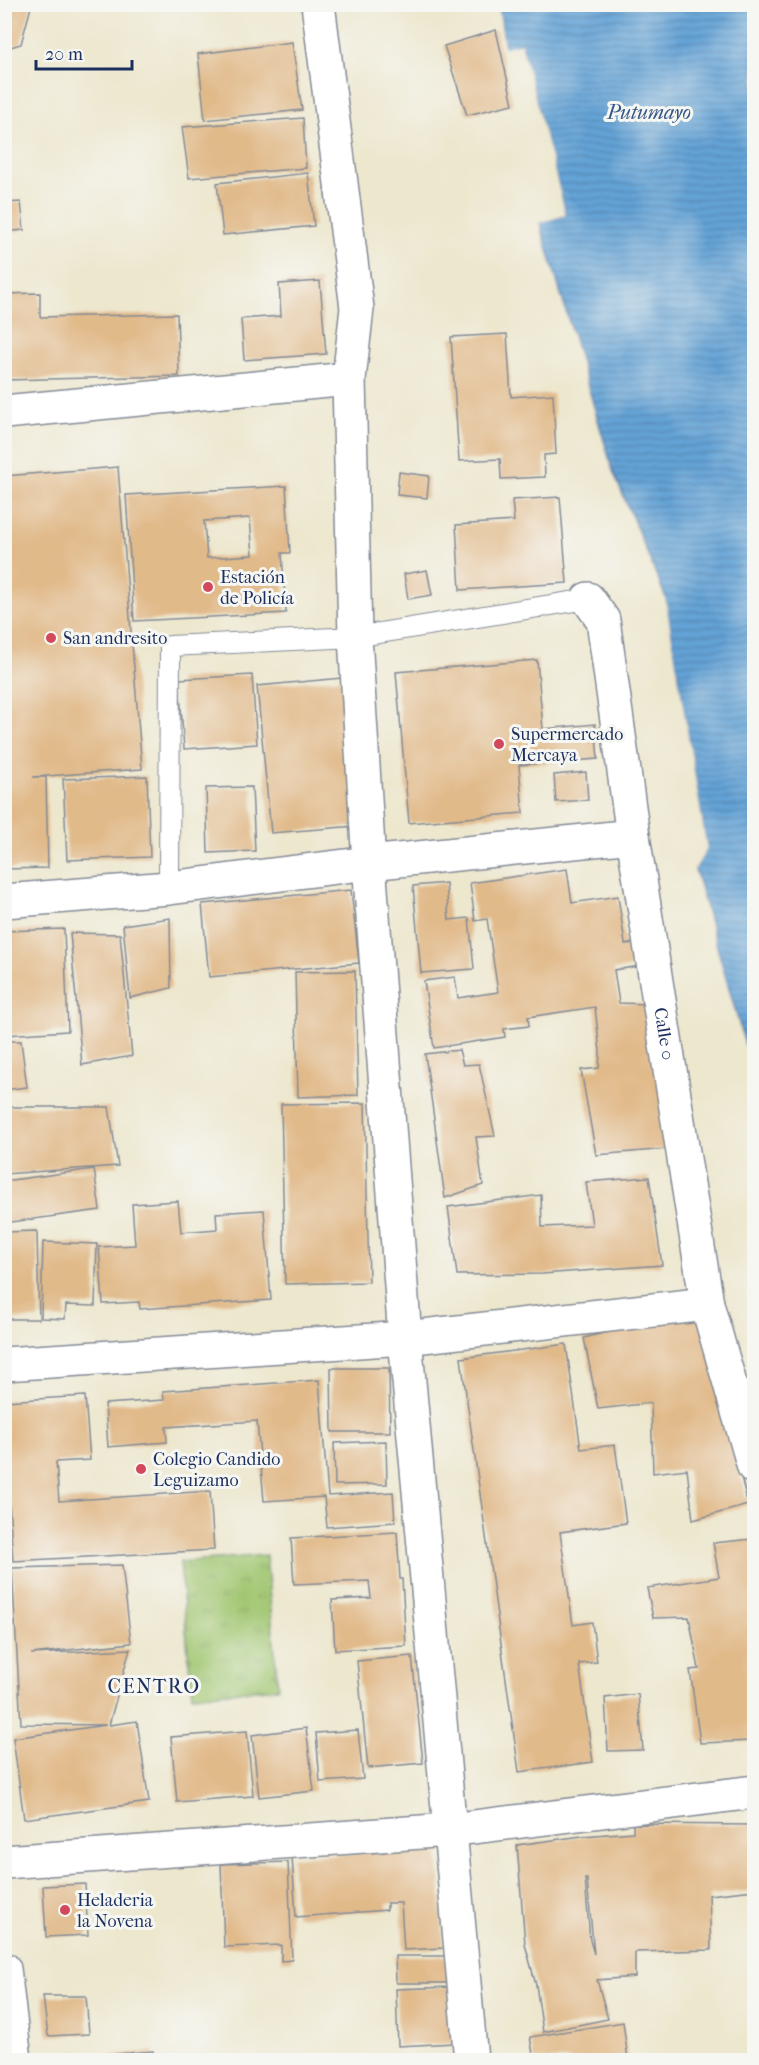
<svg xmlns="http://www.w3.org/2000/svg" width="759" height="2065" viewBox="0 0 759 2065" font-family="'IM FELL French Canon',serif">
<defs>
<pattern id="park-tufts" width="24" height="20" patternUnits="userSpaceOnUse" patternTransform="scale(1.5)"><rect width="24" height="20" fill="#a0c670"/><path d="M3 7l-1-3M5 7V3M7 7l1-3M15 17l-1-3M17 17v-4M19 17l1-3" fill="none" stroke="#89aa63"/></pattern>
<pattern id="water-rules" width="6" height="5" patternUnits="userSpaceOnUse" patternTransform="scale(1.5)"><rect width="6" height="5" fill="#64a3d6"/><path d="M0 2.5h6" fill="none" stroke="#5285b1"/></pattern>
</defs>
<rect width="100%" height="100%" fill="#f6f6f2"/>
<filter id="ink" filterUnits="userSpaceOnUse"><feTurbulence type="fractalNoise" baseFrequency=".0167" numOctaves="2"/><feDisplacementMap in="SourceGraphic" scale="12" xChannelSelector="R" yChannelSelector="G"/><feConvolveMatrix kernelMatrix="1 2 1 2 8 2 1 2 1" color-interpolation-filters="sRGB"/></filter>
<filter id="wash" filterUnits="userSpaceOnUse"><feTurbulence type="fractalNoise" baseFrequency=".008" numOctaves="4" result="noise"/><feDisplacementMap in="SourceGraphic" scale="24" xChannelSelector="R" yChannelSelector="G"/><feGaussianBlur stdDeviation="1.35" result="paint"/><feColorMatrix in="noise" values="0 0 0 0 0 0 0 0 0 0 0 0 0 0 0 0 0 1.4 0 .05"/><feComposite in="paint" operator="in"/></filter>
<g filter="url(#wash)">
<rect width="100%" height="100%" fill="#ede7ce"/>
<path fill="url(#park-tufts)" stroke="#5e7a67" stroke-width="1.5" d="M266,1555L278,1688L192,1695L180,1562Z"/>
<path fill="url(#water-rules)" stroke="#40699a" stroke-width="1.5" d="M499,5H754V1076L695,869L707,848L665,596L613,471L540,223L566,215L521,43L505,48Z"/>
<g fill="#ede7ce">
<path d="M521,43L566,215L540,223V220L563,213L519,46L505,51L502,48Z"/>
<path d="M665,596L707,849L695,869L692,868L703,848L662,597Z"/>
</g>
<g id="blocks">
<g fill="#e1ba8a" fill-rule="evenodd">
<path d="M4,4H28L31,7L21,44L4,49Z"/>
<path d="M496,30L513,104L467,115L444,46Z"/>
<path d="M292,42L302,110L205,120L198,54Z"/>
<path d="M303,118L306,168L189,178L182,127Z"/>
<path d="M308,173L314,226L223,235L217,183Z"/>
<path d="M21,202L24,230L4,232V203Z"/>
<path d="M320,281L326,354L244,360L241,319L281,316L279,284Z"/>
<path d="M40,293V317L177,314L179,376L4,380V294Z"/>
<path d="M507,334L511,397L553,394L556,454L544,455L545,477L501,479L500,459L459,461L451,337Z"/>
<path d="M118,467L142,769L33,777H46L48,868L4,869V476Z"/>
<path d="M399,472L429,476L427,498L397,495Z"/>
<path d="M286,486L290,553H282L286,613L134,621L126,495ZM250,518L253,555L207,558L204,521Z"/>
<path d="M560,497L567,583L460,590L456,525L514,521L512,500Z"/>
<path d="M427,570L432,595L408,599L404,574Z"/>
<path d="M537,660L543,729L595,724L598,759L519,765L523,813L409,823L396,672Z"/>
<path d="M252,675L257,744L184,749L179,679Z"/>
<path d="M342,678L356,826L271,833L257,686Z"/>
<path d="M586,772L588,800L556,802L554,775Z"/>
<path d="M147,776L150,857L67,860L63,779Z"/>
<path d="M252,787L255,851L208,853L206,788Z"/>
<path d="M567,869L572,903L618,896L625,944L638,943L641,966L614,970L619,1003L648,1004L679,1148L596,1155L581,1070L599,1068L600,1052L595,1007L528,1017L529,1026L504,1029L505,1037L434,1048L424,981L455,977L458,998L498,992L487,919L475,921L470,883Z"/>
<path d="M446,883L449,920L469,918L474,969L421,973L413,886Z"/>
<path d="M351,890L359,963L209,977L202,904Z"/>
<path d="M170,918L171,988L130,998L123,925Z"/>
<path d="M64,929L68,1031L4,1035V931Z"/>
<path d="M70,933L120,934L132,1056L82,1065Z"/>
<path d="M355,971L358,1095L298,1097L295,972Z"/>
<path d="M4,1041H21L27,1087L4,1090Z"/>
<path d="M459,1050L463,1065L479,1064L495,1136L476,1137L483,1185L445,1198L425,1054Z"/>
<path d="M365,1103L369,1282L285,1284L281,1104Z"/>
<path d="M4,1107H109L118,1166L4,1174Z"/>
<path d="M94,1169L100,1210L4,1223V1181Z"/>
<path d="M649,1177L662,1265L542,1274L457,1275L448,1207L541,1195L542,1227L592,1225L586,1182Z"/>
<path d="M178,1201L181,1232L217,1229L216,1213L264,1210L271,1300L140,1309L139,1302L103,1304L99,1247L135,1245L132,1204Z"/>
<path d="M37,1231L39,1319H4V1232Z"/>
<path d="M43,1242L97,1244L95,1306L66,1305L65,1319L41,1318Z"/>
<path d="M706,1307L720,1391L748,1505L693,1520L687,1469L653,1473L651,1403L598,1409L584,1338Z"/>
<path d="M566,1344L581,1449L615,1445L626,1523L560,1532L573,1625L592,1622L597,1662L579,1664L593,1762L519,1772L461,1358Z"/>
<path d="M331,1368H389L390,1432H332Z"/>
<path d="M319,1380L328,1496L393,1492L395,1522L327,1527L324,1497L264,1501L257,1421L166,1427L167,1442L108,1447L105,1404L164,1400L163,1391Z"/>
<path d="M85,1396L90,1460L56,1462L59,1501L210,1491L214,1550L13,1561L9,1503L5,1504L4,1497V1401Z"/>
<path d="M386,1441L387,1484L335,1485L334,1443Z"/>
<path d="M397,1532L400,1579H402L406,1646L335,1650L332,1600L371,1598L369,1581L294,1584L291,1538Z"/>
<path d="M753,1539L754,1741L700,1743L690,1670L699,1669L689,1617L653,1618L647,1588L719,1577L713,1543Z"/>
<path d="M122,1565L131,1643L31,1654L130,1649L109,1725L137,1721L149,1802L24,1819L13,1738L106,1725L21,1724L12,1568Z"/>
<path d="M412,1656L423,1763L368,1768L357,1661Z"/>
<path d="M638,1694L643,1750L608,1751L605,1698Z"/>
<path d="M306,1728L314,1791L259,1797L252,1735Z"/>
<path d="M358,1730L363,1779L320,1782L316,1733Z"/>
<path d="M247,1731L253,1796L177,1802L171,1737Z"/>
<path d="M633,1824L754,1825V1890L709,1895L711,1950L635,1952V1977L597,1980L608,2019L543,2032L536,1985L525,1944L517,1845L582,1836L633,1832ZM585,1879H587L594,1954L590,1940Z"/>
<path d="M438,1847L444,1948L404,1950L401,1903H387V1910L296,1917L292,1857L384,1852V1850Z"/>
<path d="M288,1862L292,1960L281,1961V1945L224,1947L221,1864Z"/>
<path d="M85,1884L88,1935L46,1937L43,1886Z"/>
<path d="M395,1956H456V1983H396Z"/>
<path d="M452,1987L455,2043L398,2046L396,1989Z"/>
<path d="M43,1996H86L89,2034L48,2036Z"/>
<path d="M623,2022L628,2059L626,2060H534L530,2037Z"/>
<path d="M153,2051L154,2060H52V2059Z"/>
</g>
</g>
</g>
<g filter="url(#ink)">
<use href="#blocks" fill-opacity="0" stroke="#848b96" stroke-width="1.5"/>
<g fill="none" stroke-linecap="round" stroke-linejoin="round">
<defs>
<path id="lane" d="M169,888L170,646L355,637L588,599"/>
<g id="street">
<path d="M318,4L357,308L349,379L355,637L369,863L405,1338L471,2060"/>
<path d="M4,412L349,379"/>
<path id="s1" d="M588,599L603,620L633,836L707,1304L754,1467"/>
<path d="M4,901L169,888L369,863L633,836"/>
<path d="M4,1364L405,1338L707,1304"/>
<path d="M4,1862L449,1830L754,1792"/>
<path d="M4,1969L15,2060"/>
</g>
</defs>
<use href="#lane" stroke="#848b96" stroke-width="22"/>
<use href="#street" stroke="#848b96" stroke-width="36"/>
<use href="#lane" stroke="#fff" stroke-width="20"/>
<use href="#street" stroke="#fff" stroke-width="33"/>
</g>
</g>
<g fill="#d1495b" stroke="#f6f6f2" stroke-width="2">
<circle cx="208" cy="587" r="6"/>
<circle cx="51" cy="638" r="6"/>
<circle cx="499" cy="744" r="6"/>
<circle cx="141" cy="1469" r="6"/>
<circle cx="65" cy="1910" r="6"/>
</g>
<g text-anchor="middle" stroke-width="6" stroke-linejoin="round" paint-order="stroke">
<g font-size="18" fill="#1b2f5e" stroke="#f6f6f2" text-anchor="start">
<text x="220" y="583">Estación<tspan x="220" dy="21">de Policía</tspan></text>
<text x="63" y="644">San andresito</text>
<text x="511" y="740">Supermercado<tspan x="511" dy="21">Mercaya</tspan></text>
<text x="153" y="1465">Colegio Candido<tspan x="153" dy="21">Leguizamo</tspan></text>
<text x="77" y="1906">Heladeria<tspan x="77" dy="21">la Novena</tspan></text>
</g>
<g font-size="18" fill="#1b2f5e" stroke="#f6f6f2">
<text dy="6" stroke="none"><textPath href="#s1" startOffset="444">Calle 0</textPath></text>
</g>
<g font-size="20" font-style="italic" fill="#355888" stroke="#f6f6f2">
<text x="649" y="119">Putumayo</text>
</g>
<g font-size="20" letter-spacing="1.5" fill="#1b2f5e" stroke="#f6f6f2">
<text x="154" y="1693">CENTRO</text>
</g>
</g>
<rect width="759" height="2065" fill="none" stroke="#f6f6f2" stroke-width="24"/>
<path d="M36 60v9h96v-9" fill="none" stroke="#1b2f5e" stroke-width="3"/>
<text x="45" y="60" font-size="18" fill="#1b2f5e" stroke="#f6f6f2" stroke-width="4.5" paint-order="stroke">20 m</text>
</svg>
